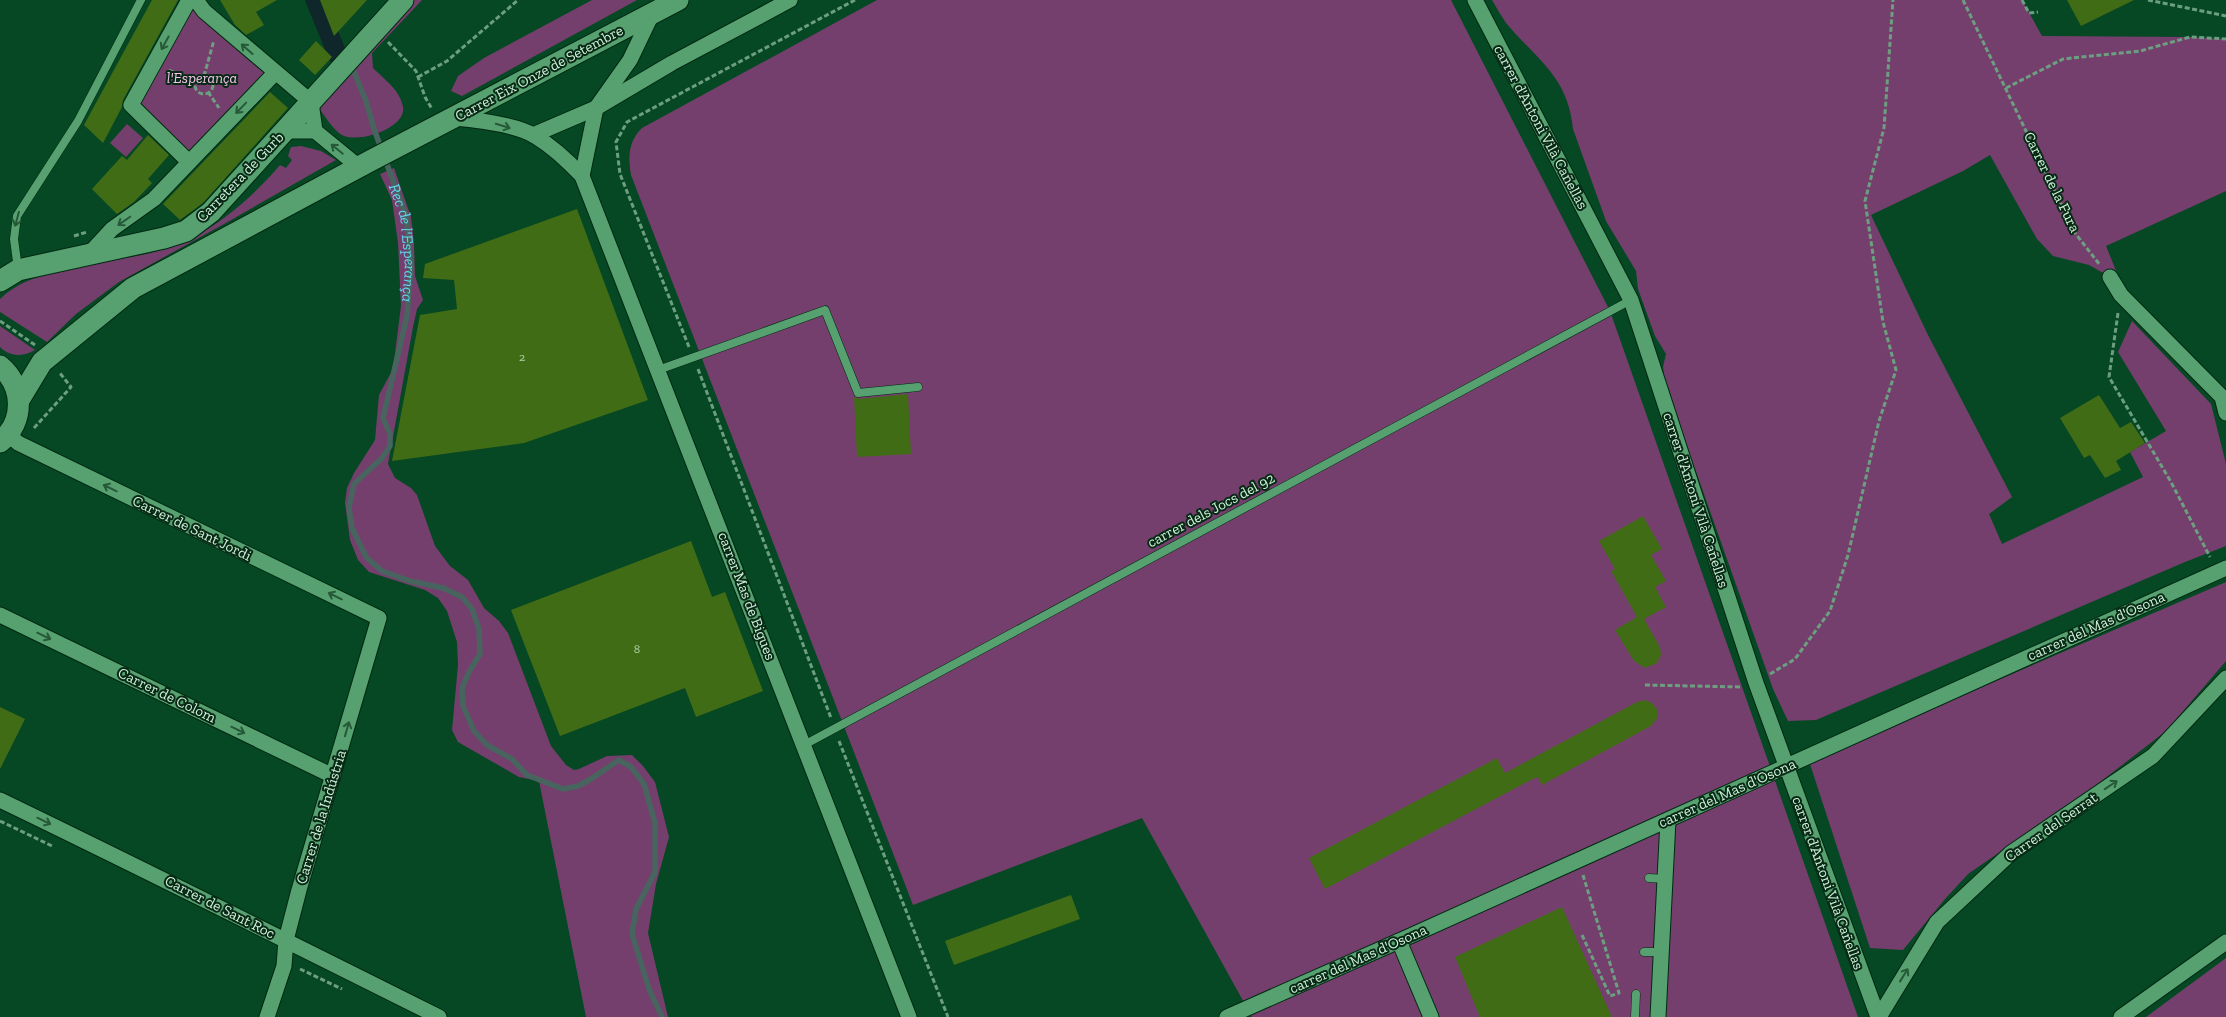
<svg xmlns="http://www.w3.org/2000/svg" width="2226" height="1017" viewBox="0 0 2226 1017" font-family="'Zilla Slab',serif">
<rect width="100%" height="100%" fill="#064724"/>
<g fill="#753f6d">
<path d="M189,0L275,73L189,162L131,105Z"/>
<path d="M306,0H316L336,46L328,50Z"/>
<path d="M394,0H422L372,53L373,68C385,80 400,90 403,107C407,129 353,146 339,133C329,125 315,101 307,90L341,58Z"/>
<path d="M592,0H637L462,96L451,91L458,76L484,58Z"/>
<path d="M877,0H1451L1610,311L1858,1017H1252L1142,818L913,905L631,175C628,157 628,142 642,128Z"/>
<path d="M1492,0H2022L2042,36L2190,37L2226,39V191L2106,246L2121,283L2089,265L2053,256L2037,239L1990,155L1963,171L1871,215L1928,335L2012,497L1989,514L2002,544L2143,477L2130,452L2166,431L2118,352L2132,321L2211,404L2226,464V546L2185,562L1816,720L1788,721L1773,689L1665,384L1663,367L1666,354L1655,336L1638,289L1636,271L1606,221L1573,129C1568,76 1537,60 1506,23C1501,16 1497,8 1492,0Z"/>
<path d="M127,124L143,138L126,157L110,143Z"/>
<path d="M301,146L321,151L336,160L224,224L119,282L76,314L47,342L0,312V299C37,262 124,265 174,246C215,230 252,198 280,165L286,168L292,160L288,156L291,147Z"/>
<path d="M394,168L411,217L414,243L415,276L423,300L417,309L413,327L388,464L395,478L411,488L417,495L435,546L450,566L468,580L484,608L499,621L508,633L551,746L566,765L574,770L579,769L607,756L632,755L643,766L655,782L669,837L656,884L648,933L668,1017H586L539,781L519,777L458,742L452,730L458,665L457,642L447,611L438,598L425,590L369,572L358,560L350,540L345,503L347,488L354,473L375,440L379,395L393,369L401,306L398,243L392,200L380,174Z"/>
<path d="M0,326L35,350C23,357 10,357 0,347Z"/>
<path d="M2226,582V661L2166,731L2095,786L1968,874L1945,899L1903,950L1870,948L1809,761Z"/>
<path d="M2226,958V1017H2146Z"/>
</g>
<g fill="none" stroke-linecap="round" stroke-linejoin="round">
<path stroke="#48645f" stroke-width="5.5" id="s1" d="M348,66L354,72L366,101L374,129L406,216L411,266L407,316L383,418L390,434V446L382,458L354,484L349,507L352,528L366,557L382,571L410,581L443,588L462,597L472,609L479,629L480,654L470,670L462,688L463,706L474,731L487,745L512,759L527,775L563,789L578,786L591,779L619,760L631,767L644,784L655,823V872L636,909L632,934L649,989L662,1017"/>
<path stroke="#0f262b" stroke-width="19" d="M315,0L338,56"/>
</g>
<g fill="#416c16">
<path d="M152,0H178L123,100L122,107L103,143L84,125Z"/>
<path d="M220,0H277L256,12L264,25L246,35L235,25Z"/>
<path d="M320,0H367L334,36Z"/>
<path d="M2067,0H2134L2081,26Z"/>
<path d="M316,41L332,57L315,75L299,60Z"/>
<path d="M270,92L288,108L203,203L180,220L163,204Z"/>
<path d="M148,135L169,155L148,179L152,183L134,202L117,214L92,189L122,156L127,160Z"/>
<path d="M577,209L648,400L524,443L392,461L420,315L457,309L454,280L423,278L425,264Z"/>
<path d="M908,394L911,454L857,457L854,397L859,399Z"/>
<path d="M2099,395L2120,428L2131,422L2145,443L2116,461L2121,470L2105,478L2090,455L2084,458L2060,418Z"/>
<path d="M1643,516L1662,549L1651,555L1666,581L1655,587L1666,607L1644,619L1660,647L1661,655L1657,663L1645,668L1634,661L1615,630L1637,617L1611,571L1615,569L1599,541Z"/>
<path d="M691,541L712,597L725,592L763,691L696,717L685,688L560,736L511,610Z"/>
<path d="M1645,700L1652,703L1657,709L1658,717L1651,726L1542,785L1538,777L1529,781L1325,889L1309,858L1497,758L1505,773L1637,702Z"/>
<path d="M0,707L25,719L0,769Z"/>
<path d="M1071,895L1080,919L954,965L945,941Z"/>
<path d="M1562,907L1612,1017H1480L1455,957Z"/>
</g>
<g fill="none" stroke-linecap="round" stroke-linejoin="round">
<defs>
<g id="lane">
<path d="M18,269L14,239L17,216L78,121L141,0"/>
<path d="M658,370L825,310L858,393L918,387"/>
<path d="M804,745L1631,300"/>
<path d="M1649,878L1665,879"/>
<path d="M1644,952H1661"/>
<path d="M1635,1017L1636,994"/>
</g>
<g id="street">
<path d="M189,0L131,105L189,162"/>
<path d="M196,0L204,11L311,102L315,131"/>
<path d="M1475,0L1631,300L1756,683L1878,1017"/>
<path d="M455,118C477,120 515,124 535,136C553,147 568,161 582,176L909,1017"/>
<path d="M285,131H315L359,167"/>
<path d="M533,135L596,108L672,63L790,0"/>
<path d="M582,176L596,108L630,60L652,14"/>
<path d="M89,254L112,229L154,199L275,73"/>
<path d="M2110,277L2121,295L2222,397L2226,413"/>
<path d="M8,434L18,443L379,618L299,890L286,940L284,966L267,1017"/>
<path d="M0,615L333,776"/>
<path d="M0,800C147,871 293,944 439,1017"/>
<path d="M1399,941L1431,1017"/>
<path d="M1227,1017L1399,941L2226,568"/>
<path d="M1658,1017L1668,820"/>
<path d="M1879,1017L1937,922L2011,853L2153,756L2226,678"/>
<path d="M2121,1017L2226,942"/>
</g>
<g id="secondary">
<path d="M0,281L18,270L164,238L186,231L211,212L403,0"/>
<path d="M0,366C24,386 25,422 0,442"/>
<path d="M19,400L42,362L133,288L370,161L678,0"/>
</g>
</defs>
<use href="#lane" stroke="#002a12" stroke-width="9"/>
<use href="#street" stroke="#002a12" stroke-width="17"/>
<use href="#secondary" stroke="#002a12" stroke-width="23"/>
<g stroke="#6c9f80" stroke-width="3" stroke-dasharray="5 2.5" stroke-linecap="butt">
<path d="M1963,0L2075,233L2100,265"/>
<path d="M2022,0L2029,13L2038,12"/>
<path d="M2148,0L2226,16"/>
<path d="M388,42L416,71L425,97L432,109"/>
<path d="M169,70L195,82"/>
<path d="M204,76L214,40"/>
<circle cx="204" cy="85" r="9"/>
<path d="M418,77L447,61L518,0"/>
<path d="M2006,88L2063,59L2140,51L2190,37L2226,39"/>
<path d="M208,92L219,108"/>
<path d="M74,236L87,232"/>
<path d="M2118,313L2109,377L2171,482L2210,557"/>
<path d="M0,321L35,345"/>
<path d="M689,347L620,174L616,142L627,122L855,0"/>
<path d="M698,369L831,718"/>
<path d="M34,428L71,387L59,372"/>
<path d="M1770,674L1795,659L1830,611L1848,555L1879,421L1896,370L1883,322L1865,201L1884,128L1893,0"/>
<path d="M1645,685L1742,687"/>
<path d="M839,741L948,1017"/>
<path d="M0,821L52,846"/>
<path d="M1582,935L1610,996L1619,993L1583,875"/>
<path d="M300,969L342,989"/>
</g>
<use href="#lane" stroke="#56a16f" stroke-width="8"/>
<use href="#street" stroke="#56a16f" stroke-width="15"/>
<use href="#secondary" stroke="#56a16f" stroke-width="21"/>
</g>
<defs><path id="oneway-shaft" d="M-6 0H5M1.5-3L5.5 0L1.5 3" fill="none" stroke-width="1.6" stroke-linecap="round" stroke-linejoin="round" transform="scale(1.25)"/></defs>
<g stroke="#275939">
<use href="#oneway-shaft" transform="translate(165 43) rotate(119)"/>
<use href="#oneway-shaft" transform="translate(247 49) rotate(-139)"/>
<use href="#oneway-shaft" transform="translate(241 108) rotate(134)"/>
<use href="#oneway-shaft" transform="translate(503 126) rotate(17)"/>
<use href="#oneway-shaft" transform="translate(337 149) rotate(-141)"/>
<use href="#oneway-shaft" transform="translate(17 219) rotate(105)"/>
<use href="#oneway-shaft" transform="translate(124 221) rotate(145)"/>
<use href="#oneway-shaft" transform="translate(110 488) rotate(-154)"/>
<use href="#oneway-shaft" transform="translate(335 596) rotate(-154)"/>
<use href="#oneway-shaft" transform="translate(44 636) rotate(26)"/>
<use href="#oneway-shaft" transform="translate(347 729) rotate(-74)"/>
<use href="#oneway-shaft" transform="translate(238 730) rotate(26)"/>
<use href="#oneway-shaft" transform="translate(2111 785) rotate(-34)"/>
<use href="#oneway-shaft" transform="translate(44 821) rotate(26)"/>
<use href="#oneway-shaft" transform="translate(1904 975) rotate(-58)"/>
</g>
<g text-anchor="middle" stroke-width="4" stroke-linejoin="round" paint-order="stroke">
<g font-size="12" fill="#abd1a8">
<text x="522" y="361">2</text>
<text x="637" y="653">8</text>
</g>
<g font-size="15" fill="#cef3d8" stroke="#082915">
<text transform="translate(539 73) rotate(-28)" y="5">Carrer Eix Onze de Setembre</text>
<text transform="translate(1541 127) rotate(62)" y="5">carrer d'Antoni Vilà Cañellas</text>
<text transform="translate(240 177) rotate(-46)" y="5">Carretera de Gurb</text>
<text transform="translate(2052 182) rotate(64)" y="5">Carrer de la Fura</text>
<text transform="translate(1696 500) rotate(72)" y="5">carrer d'Antoni Vilà Cañellas</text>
<text transform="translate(1211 510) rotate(-28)" y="5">carrer dels Jocs del 92</text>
<text transform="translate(192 528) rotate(26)" y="5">Carrer de Sant Jordi</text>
<text transform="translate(747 596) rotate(69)" y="5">carrer Mas de Bigues</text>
<text transform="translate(2096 626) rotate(-24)" y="5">carrer del Mas d'Osona</text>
<text transform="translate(167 695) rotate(26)" y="5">Carrer de Colom</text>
<text transform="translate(1727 793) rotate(-24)" y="5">carrer del Mas d'Osona</text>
<text transform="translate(321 817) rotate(-73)" y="5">Carrer de la Indústria</text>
<text transform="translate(2051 827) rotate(-35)" y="5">Carrer del Serrat</text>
<text transform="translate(1828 883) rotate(70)" y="5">carrer d'Antoni Vilà Cañellas</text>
<text transform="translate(220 907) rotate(27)" y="5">Carrer de Sant Roc</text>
<text transform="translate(1358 959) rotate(-24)" y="5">carrer del Mas d'Osona</text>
</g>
<g font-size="15" font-style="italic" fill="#f4c4ea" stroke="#082915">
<text x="202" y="83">l'Esperança</text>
</g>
<g font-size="16" font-style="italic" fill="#5fd5ed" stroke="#082915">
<text dy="6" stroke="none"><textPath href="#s1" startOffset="188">Rec de l'Esperança</textPath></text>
</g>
</g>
</svg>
